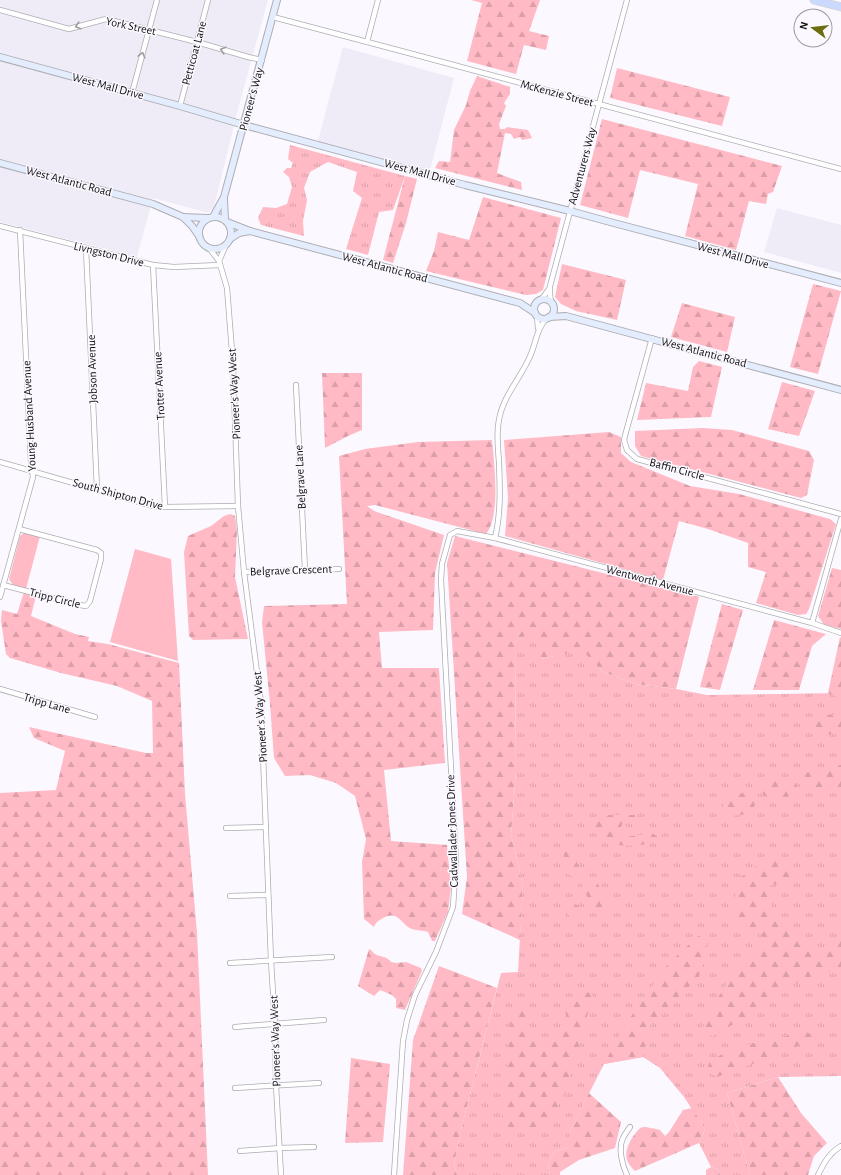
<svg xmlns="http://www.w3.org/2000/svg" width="841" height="1175" viewBox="0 0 841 1175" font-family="'Alegreya Sans',sans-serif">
<defs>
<pattern id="grass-tufts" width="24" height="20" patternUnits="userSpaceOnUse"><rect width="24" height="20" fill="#ffbac5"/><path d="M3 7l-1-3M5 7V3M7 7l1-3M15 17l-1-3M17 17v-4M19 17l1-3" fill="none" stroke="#da9fa8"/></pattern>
<pattern id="forest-firs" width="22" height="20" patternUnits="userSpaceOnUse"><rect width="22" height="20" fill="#ffbac5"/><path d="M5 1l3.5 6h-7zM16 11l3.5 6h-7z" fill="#da9fa8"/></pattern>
</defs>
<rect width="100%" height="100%" fill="#fbf9ff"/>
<g fill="#efecf8">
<path d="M0,0H268L237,113L214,207L208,213L153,198L137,257L0,222Z"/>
<path d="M343,47L454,78L429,174L317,144Z"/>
<path d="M777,208L841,225V273L764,252Z"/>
</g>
<g fill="url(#grass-tufts)">
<path d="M290,145L405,176L393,210L379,212L368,255L346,249L362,198L353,191L357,172L328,162L310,172L304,188L307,200L303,221L304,236L261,225L258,218L263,207L276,208L287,204L292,187L289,177L283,172L287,168H291L293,163L288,159Z"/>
<path d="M536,627L542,659L582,649L603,672L636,684L676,689L707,695L841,693V1076L778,1077L727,1093L750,1175H720L718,1169L711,1167L699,1143L705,1129L684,1097L660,1068L643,1057L604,1064L569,1133V1147L554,1152L548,1165L550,1175H457L454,1164L461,1130L501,973L518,972L523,886L511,834L516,772L515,642Z"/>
</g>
<g fill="url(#forest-firs)">
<path d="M471,0H540L529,31L549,36L546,50L524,45L516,74L467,61L482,3Z"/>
<path d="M617,68L730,97L722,126L610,98Z"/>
<path d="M477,76L510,87V94L504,103L506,106L499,124L500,129H505L507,127L528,130L532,138L522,140L520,137L514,139L511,134L505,133L497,173L521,182L522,190L435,168L439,161L450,162L454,130L466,105L470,91Z"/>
<path d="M602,119L782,166L773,192L768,194L766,204L749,201L736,250L685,236L698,184L640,170L628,218L580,205Z"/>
<path d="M405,176L417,179L406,223L393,263L383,260Z"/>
<path d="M483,197L561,218L543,290L536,294L526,295L426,271L434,251L438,232L469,240Z"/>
<path d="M562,264L626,280L617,320L576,311L561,304L555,297Z"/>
<path d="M813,284L841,291L818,374L790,367Z"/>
<path d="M682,303L735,317L727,352L671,337Z"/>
<path d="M699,361L722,367L711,417L637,420L646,383L688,391L693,367Z"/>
<path d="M322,373H362V430L348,436L325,448Z"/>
<path d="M782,382L815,391L799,436L768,429Z"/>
<path d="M703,428L732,430L809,451L814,460L807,495L801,498L641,456L635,446V431Z"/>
<path d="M609,432L621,437V453L631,462L690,486L739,494L830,519L836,524L809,609L806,614L798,615L756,603L766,572L748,567V543L708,529L679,521L663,580L505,536L508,498L504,440Z"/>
<path d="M492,440C494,462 501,516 486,534L375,505L367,506L374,511L444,535L435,573L433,630L379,632L382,668H439L445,763L384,770L391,841L447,845L451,887L448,912L435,941H432L428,932C423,930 417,931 412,929C402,926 399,909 383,918C378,921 376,922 374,927L364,919L362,862L366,839L355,796L336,783L310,775L285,776L274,758L270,704L262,622L264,606L347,604L339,456L365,449L418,442Z"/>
<path d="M230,514L235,516L237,530L235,577L248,639L193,640L189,636L184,552L188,536L211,526L224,516Z"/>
<path d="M455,536L699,597L676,689L636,684L603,672L582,650L541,659L536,628L515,642L516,772L511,834L523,886L520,940L462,914L467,877L447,563Z"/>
<path d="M832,568L841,570V629L824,625L818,616Z"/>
<path d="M24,592L36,596L31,616L75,634L89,637L88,641L108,644L179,663L185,794L197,933L208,1175H0V793L56,790L65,751L34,738L29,727L146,753H153L152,701L117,686L61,673L10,658L6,654L1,621L2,610L17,614Z"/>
<path d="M722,604L743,610L720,690L700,687Z"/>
<path d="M774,620L826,634L812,646L799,690H753Z"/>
<path d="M840,637L841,638V699L828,693Z"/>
<path d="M839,714L841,718V733L821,735L807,721L816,716Z"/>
<path d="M841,765V787C830,789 821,793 810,793L800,780L804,773Z"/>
<path d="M792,776L799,791L798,795L771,799L763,795V788L769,783Z"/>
<path d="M734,789L738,790L742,794L744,790L753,791L757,802L749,814L727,816L723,815L722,811L727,793Z"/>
<path d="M609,815H635L637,823L622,824L620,831L626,837L652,833L661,839L638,846L616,845L593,830L597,822Z"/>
<path d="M574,850L580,875L570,876L563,866L564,852Z"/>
<path d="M787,858L791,859L795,870C787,883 781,883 767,886L772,898L771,912L780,923L800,937L804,946L815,955L828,949L841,937V967L817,978L788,985L770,1002L712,1037L703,1027L713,1005L732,976L765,939L756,930L729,920L735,912V894L741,886L740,877L751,872L761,859Z"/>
<path d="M595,879L610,906L593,911L581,882Z"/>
<path d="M574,903L581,909L573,925L565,909Z"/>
<path d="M698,936L709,939L699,977L651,1023L643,1057L604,1064L625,1025L668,964Z"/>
<path d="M369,949C372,950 373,953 375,954C380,957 387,956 391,962L396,963L406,962L421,968L422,971L405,1010L396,1008V999L392,995L380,990L374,996L358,986Z"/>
<path d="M439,966L497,988L461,1130L454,1164L457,1175H403L413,1040Z"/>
<path d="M579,988L593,995L566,1092L543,1131L527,1126L510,1136L501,1128L511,1018L526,1008L528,1029L538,1043L557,1042L568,1027L565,1009Z"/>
<path d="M806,1032L814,1036L792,1049L717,1077L706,1071L710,1061L735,1047Z"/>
<path d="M351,1058L390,1064L383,1142L345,1143Z"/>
<path d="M778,1077L801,1113L827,1143L814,1156L808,1175H750L727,1093Z"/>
<path d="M589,1093L621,1122L615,1148L579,1160L560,1172V1175H550L548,1165L554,1152L569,1147V1133Z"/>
<path d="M692,1108L705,1129L699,1143L635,1171C622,1159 625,1149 634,1135C637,1132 639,1127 644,1127C648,1127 655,1129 660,1130L665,1136L669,1132L683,1110Z"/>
<path d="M711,1167L718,1169L720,1175H706V1170Z"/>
</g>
<g fill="#ffbac5">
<path d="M25,532L40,536L26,589L13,585L9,579L20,536Z"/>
<path d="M135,549L171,559L178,661L110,642Z"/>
</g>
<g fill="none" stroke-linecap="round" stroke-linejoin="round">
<defs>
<g id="street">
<path d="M0,10L69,29L106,19L197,42L248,57L262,60"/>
<path d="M273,17L405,52L841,169"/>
<path d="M367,42L378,0"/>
<path d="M132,93L157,0"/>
<path d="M180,106L208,0"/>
<path d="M0,226L153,265L174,267L220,265"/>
<path d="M209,248L219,261L227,288L233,364L238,506L244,572L261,703L271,961L275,1024L276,1085L281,1175"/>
<path d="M86,249L97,489"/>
<path d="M219,261L226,245"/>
<path d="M153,265L165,507"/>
<path d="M541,300L549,289"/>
<path d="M551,303L550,294V286L627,0"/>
<path d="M537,316L538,328"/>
<path d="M652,338L626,432L624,440L627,450L637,459L841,514"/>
<path d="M296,385L305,570"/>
<path d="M0,462L153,506L165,507L238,506"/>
<path d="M495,538C501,513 500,488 499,462C498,448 496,434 499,420C503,395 522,377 531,354C536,342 537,328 547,318"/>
<path d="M244,572L339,569"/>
<path d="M3,585L80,605L86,606L90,601L101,559V553L97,550L19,529"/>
<path d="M0,597L33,477L31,462L20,230"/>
<path d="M812,623L841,519"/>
<path d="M0,689L95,717"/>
<path d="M226,828L266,827"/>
<path d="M230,896L268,895"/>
<path d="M230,963L332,957"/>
<path d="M235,1027L324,1020"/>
<path d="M235,1088L319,1083"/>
<path d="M240,1151L280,1148L314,1147"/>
<path d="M394,1175L403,1041L407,1020L415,995L436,952L453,907L456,863L441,580L442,564L450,535L457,531L495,538L812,623L841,633"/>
<path d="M627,1175C622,1165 618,1148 623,1138C625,1134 628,1130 630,1127"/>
<path d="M818,1175C824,1163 829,1153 841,1146"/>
</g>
<g id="secondary">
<path d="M0,57L180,106L244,125L465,185L570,211L610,222L841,283"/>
<path d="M0,163L153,204L183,217L192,226L199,236"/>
<path d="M224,199L225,220"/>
<path d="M183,217L208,218"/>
<path d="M213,217L224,197L277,0"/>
<circle cx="215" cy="233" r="16"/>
<path d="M227,222L250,231L520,303L535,313"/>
<path d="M230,239L239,233L250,231"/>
<circle cx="544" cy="309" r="10"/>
<path d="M549,317L566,316L841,390"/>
</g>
<path id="primary" d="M814,0L841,7"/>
</defs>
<use href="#street" stroke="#aeadb2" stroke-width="6"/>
<use href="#secondary" stroke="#aeadb2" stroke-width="8"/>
<use href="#primary" stroke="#d4d4d4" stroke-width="9"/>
<use href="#street" stroke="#fff" stroke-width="4.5"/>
<use href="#secondary" stroke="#e4edfe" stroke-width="6"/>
<use href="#primary" stroke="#cadafe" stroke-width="7"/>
</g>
<defs><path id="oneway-chevron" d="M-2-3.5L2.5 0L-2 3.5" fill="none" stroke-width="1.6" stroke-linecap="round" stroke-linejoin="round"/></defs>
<g stroke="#9f9fa0">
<use href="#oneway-chevron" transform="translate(78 26) rotate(162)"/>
<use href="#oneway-chevron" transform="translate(223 50) rotate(-164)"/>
<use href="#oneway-chevron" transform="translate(142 55) rotate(-75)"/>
</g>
<g text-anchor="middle" stroke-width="3" stroke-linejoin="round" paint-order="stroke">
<g font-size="12" fill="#100f11" stroke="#fbf9ff">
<text transform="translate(131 26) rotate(12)" y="4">York Street</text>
<text transform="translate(194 53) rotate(-75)" y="4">Petticoat Lane</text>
<text transform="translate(108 86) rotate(15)" y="4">West Mall Drive</text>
<text transform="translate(557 93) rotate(15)" y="4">McKenzie Street</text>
<text transform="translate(251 99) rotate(-75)" y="4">Pioneer's Way</text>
<text transform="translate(582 166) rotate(-75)" y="4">Adventurers Way</text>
<text transform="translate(420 172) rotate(15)" y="4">West Mall Drive</text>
<text transform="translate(69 181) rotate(15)" y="4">West Atlantic Road</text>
<text transform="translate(109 254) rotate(14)" y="4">Livngston Drive</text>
<text transform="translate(733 255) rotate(15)" y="4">West Mall Drive</text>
<text transform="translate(385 267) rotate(15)" y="4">West Atlantic Road</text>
<text transform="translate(704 352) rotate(15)" y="4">West Atlantic Road</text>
<text transform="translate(92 369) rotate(-92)" y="4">Jobson Avenue</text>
<text transform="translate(159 386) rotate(-93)" y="4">Trotter Avenue</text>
<text transform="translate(234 394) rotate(-93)" y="4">Pioneer's Way West</text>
<text transform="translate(29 416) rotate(-93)" y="4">Young Husband Avenue</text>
<text transform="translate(677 469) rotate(15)" y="4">Baffin Circle</text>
<text transform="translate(300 477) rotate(-93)" y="4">Belgrave Lane</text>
<text transform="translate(118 494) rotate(15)" y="4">South Shipton Drive</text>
<text transform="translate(291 570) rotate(-2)" y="4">Belgrave Crescent</text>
<text transform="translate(650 580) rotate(15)" y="4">Wentworth Avenue</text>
<text transform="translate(55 598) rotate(14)" y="4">Tripp Circle</text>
<text transform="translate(47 703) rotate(16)" y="4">Tripp Lane</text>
<text transform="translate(260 717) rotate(-94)" y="4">Pioneer's Way West</text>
<text transform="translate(452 831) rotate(-92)" y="4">Cadwallader Jones Drive</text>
<text transform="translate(275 1041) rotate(-92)" y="4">Pioneer's Way West</text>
</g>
</g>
<g transform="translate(813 28) rotate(285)"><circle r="19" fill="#fbf9ff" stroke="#9d9ba0"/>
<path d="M0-3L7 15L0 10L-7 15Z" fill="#6b6d0f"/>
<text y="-6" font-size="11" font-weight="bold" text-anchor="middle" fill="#100f11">N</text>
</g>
</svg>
